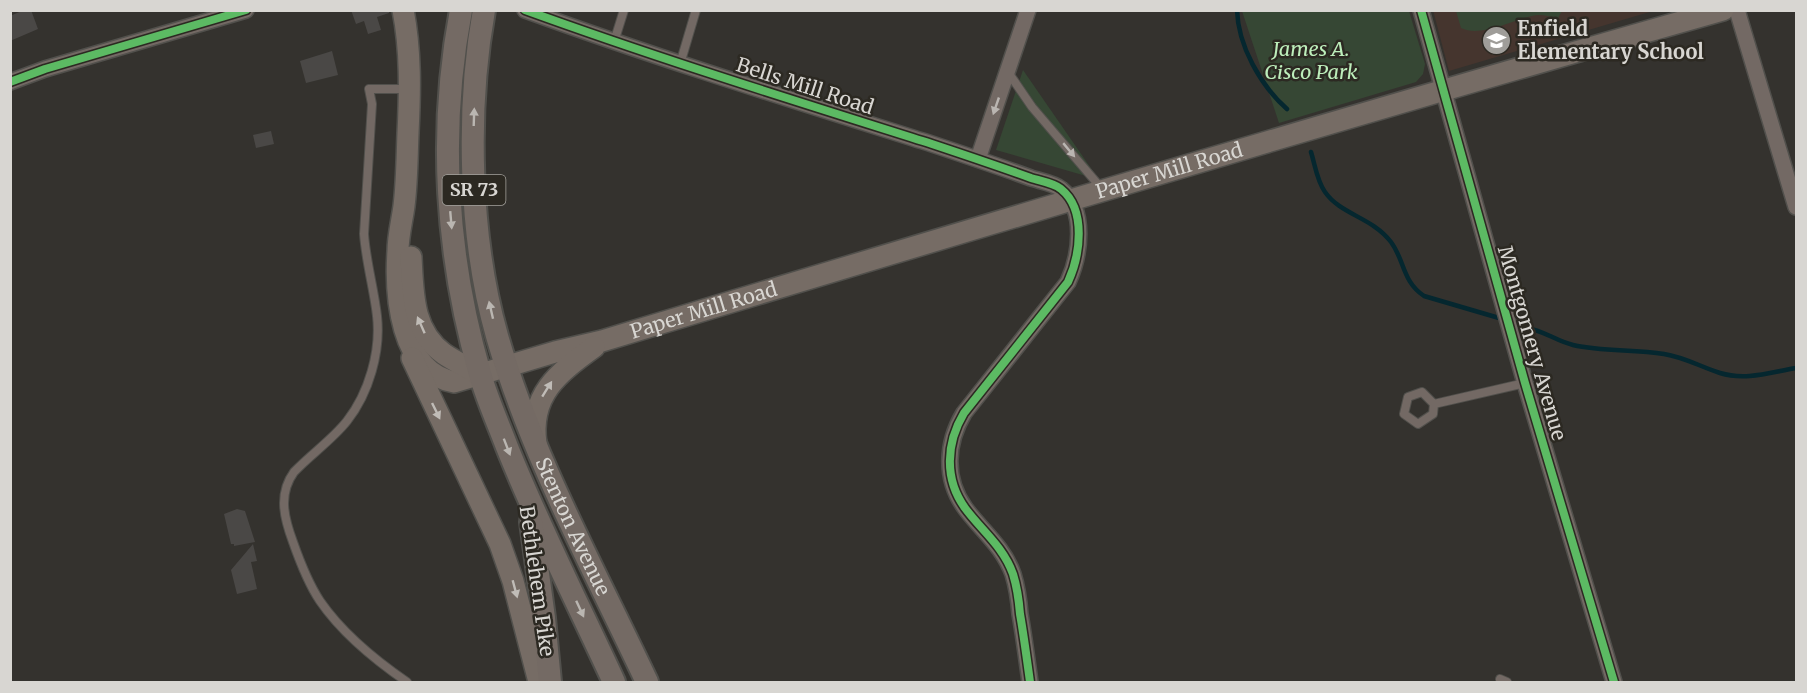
<svg xmlns="http://www.w3.org/2000/svg" width="1807" height="693" viewBox="0 0 1807 693" font-family="Merriweather,serif">
<rect width="100%" height="100%" fill="#34322e"/>
<path fill="#45352e" d="M1433,10L1653,11L1449,71Z"/>
<g fill="#364734">
<path d="M1242,11H1409L1425,64L1423,74L1416,82L1279,123Z"/>
<path d="M1456,11V10L1562,11L1558,18C1552,17 1545,15 1539,15C1518,16 1483,39 1461,28Z"/>
<path d="M1023,70L1097,177L1093,178L996,150Z"/>
</g>
<g fill="none" stroke-linecap="round" stroke-linejoin="round">
<g stroke="#05272f" stroke-width="4.5">
<path d="M1237,10C1238,46 1261,86 1287,109"/>
<path d="M1311,152C1315,165 1317,181 1325,192C1341,215 1372,217 1391,242C1405,261 1402,281 1424,296L1499,318"/>
<path d="M1526,328C1543,330 1556,341 1573,345C1603,352 1634,349 1664,354C1684,357 1701,367 1720,373C1746,381 1771,372 1796,368"/>
</g>
</g>
<g fill="#4a4846">
<path d="M24,10H31L38,29L10,41V16Z"/>
<path d="M351,10H389V13L377,17L381,30L368,34L364,21L356,24Z"/>
<path d="M332,51L338,75L306,83L300,61Z"/>
<path d="M271,131L274,144L256,148L253,135Z"/>
<path d="M237,509L245,511L255,542L234,546V544H231L224,514Z"/>
<path d="M253,544L257,561L251,562L257,589L237,594L231,570Z"/>
</g>
<g fill="none" stroke-linecap="round" stroke-linejoin="round">
<defs>
<g id="lane">
<path d="M614,42L624,10"/>
<path d="M680,64L696,10"/>
<path d="M1008,72L1032,107L1102,189"/>
<path d="M1434,404L1433,414L1418,424L1404,414L1408,397L1422,392L1434,404L1525,383"/>
<path d="M1500,679L1507,682"/>
<path d="M407,682C375,660 342,633 320,601C308,583 300,562 293,542C284,518 278,494 294,472C311,454 332,440 347,421C369,393 381,351 377,316C374,289 366,262 364,234L372,104L369,89H409"/>
</g>
<g id="street">
<path d="M525,10C660,59 796,101 932,144C965,155 998,166 1031,178C1040,181 1054,183 1061,189C1087,210 1080,256 1068,282L964,413C946,443 944,479 965,508C981,530 1003,546 1013,574C1017,587 1019,601 1020,614C1024,637 1027,660 1030,682"/>
<path d="M1421,10L1525,383L1614,682"/>
<path d="M1737,10L1796,207"/>
<path d="M10,82L45,69L246,10"/>
<path d="M978,159L1028,10"/>
</g>
<g id="secondary">
<path id="s1" d="M403,10C411,51 410,92 408,133C407,157 407,182 404,206C402,221 398,236 398,251C395,295 400,372 454,382L555,352L602,341C975,228 1348,116 1723,10"/>
<path d="M411,257C413,293 412,331 444,354C456,362 469,368 480,375"/>
<path d="M412,358L500,544L513,581L539,682"/>
<path d="M536,444C529,395 558,373 594,347"/>
</g>
<g id="primary">
<path d="M461,10C438,131 446,256 480,374C487,399 498,423 507,447C539,527 578,604 614,682"/>
<path id="s2" d="M484,10C466,110 469,238 497,336C532,457 594,569 647,682"/>
<path d="M531,522L544,618L550,682"/>
</g>
</defs>
<use href="#lane" stroke="#51504c" stroke-width="10"/>
<use href="#street" stroke="#51504c" stroke-width="18"/>
<use href="#secondary" stroke="#51504c" stroke-width="24"/>
<use href="#primary" stroke="#51504c" stroke-width="26"/>
<use href="#lane" stroke="#736964" stroke-width="8"/>
<use href="#street" stroke="#736964" stroke-width="15"/>
<use href="#secondary" stroke="#766c65" stroke-width="21"/>
<use href="#primary" stroke="#746a64" stroke-width="22"/>
<defs>
<g id="cycleway">
<path d="M525,10C660,59 796,101 932,144C965,155 998,166 1031,178C1040,181 1054,183 1061,189C1087,210 1080,256 1068,282L964,413C946,443 944,479 965,508C981,530 1003,546 1013,574C1017,587 1019,601 1020,614C1024,637 1027,660 1030,682"/>
<path d="M1421,10L1525,383L1614,682"/>
<path d="M10,82L45,69L246,10"/>
</g>
</defs>
<use href="#cycleway" stroke="#2c2922" stroke-width="11"/>
<use href="#cycleway" stroke="#5cba63" stroke-width="8"/>
</g>
<defs><path id="oneway-solid" d="M-6-.8H1V-3.2L6.5 0L1 3.2V.8H-6Z" transform="scale(1.5)"/></defs>
<g fill="#bab5b1">
<use href="#oneway-solid" transform="translate(996 106) rotate(109)"/>
<use href="#oneway-solid" transform="translate(1069 150) rotate(50)"/>
</g>
<g fill="#bab6b1">
<use href="#oneway-solid" transform="translate(474 117) rotate(-88)"/>
<use href="#oneway-solid" transform="translate(451 220) rotate(85)"/>
<use href="#oneway-solid" transform="translate(491 310) rotate(-103)"/>
<use href="#oneway-solid" transform="translate(507 447) rotate(69)"/>
<use href="#oneway-solid" transform="translate(580 609) rotate(65)"/>
</g>
<g fill="#c0bcb7">
<use href="#oneway-solid" transform="translate(421 325) rotate(-114)"/>
<use href="#oneway-solid" transform="translate(547 389) rotate(-58)"/>
<use href="#oneway-solid" transform="translate(436 411) rotate(64)"/>
<use href="#oneway-solid" transform="translate(515 589) rotate(75)"/>
</g>
<defs>
<symbol id="school-disc" viewBox="-11 -11 22 22"><circle r="9.5" fill="#9f9d99" stroke="#2c2922"/><path d="M0-5L7-2L0 1L-7-2ZM-4 1L0 2.5L4 1V4Q0 6-4 4Z" fill="#fff"/></symbol>
</defs>
<g fill-rule="evenodd">
<use href="#school-disc" x="1480" y="24" width="33" height="33"/>
</g>
<g text-anchor="middle" stroke-width="5" stroke-linejoin="round" paint-order="stroke">
<rect fill="#2c2922" stroke="#a4a29d" stroke-width="1.5" x="442.5" y="175" width="63" height="30" rx="4.5"/>
<g font-size="18" font-weight="bold" fill="#d8d6d2">
<text x="474" y="196">SR 73</text>
</g>
<g font-size="20" font-weight="bold" fill="#d8d6d2" stroke="#2c2922" text-anchor="start">
<text x="1517" y="36">Enfield<tspan x="1517" dy="23">Elementary School</tspan></text>
</g>
<g font-size="20" font-style="italic" fill="#bdeebb" stroke="#2c2922">
<text x="1311" y="56">James A.<tspan x="1311" dy="23">Cisco Park</tspan></text>
</g>
<g font-size="20" fill="#d8d6d2" stroke="#2c2922">
<text transform="translate(805 86) rotate(18)" y="7">Bells Mill Road</text>
<text dy="7" stroke="none"><textPath href="#s1" startOffset="1143">Paper Mill Road</textPath></text>
<text dy="7" stroke="none"><textPath href="#s1" startOffset="657">Paper Mill Road</textPath></text>
<text transform="translate(1532 343) rotate(74)" y="7">Montgomery Avenue</text>
<text dy="7" stroke="none"><textPath href="#s2" startOffset="534">Stenton Avenue</textPath></text>
<text transform="translate(537 581) rotate(82)" y="7">Bethlehem Pike</text>
</g>
</g>
<rect width="1807" height="693" fill="none" stroke="#d8d6d2" stroke-width="24"/>
</svg>
